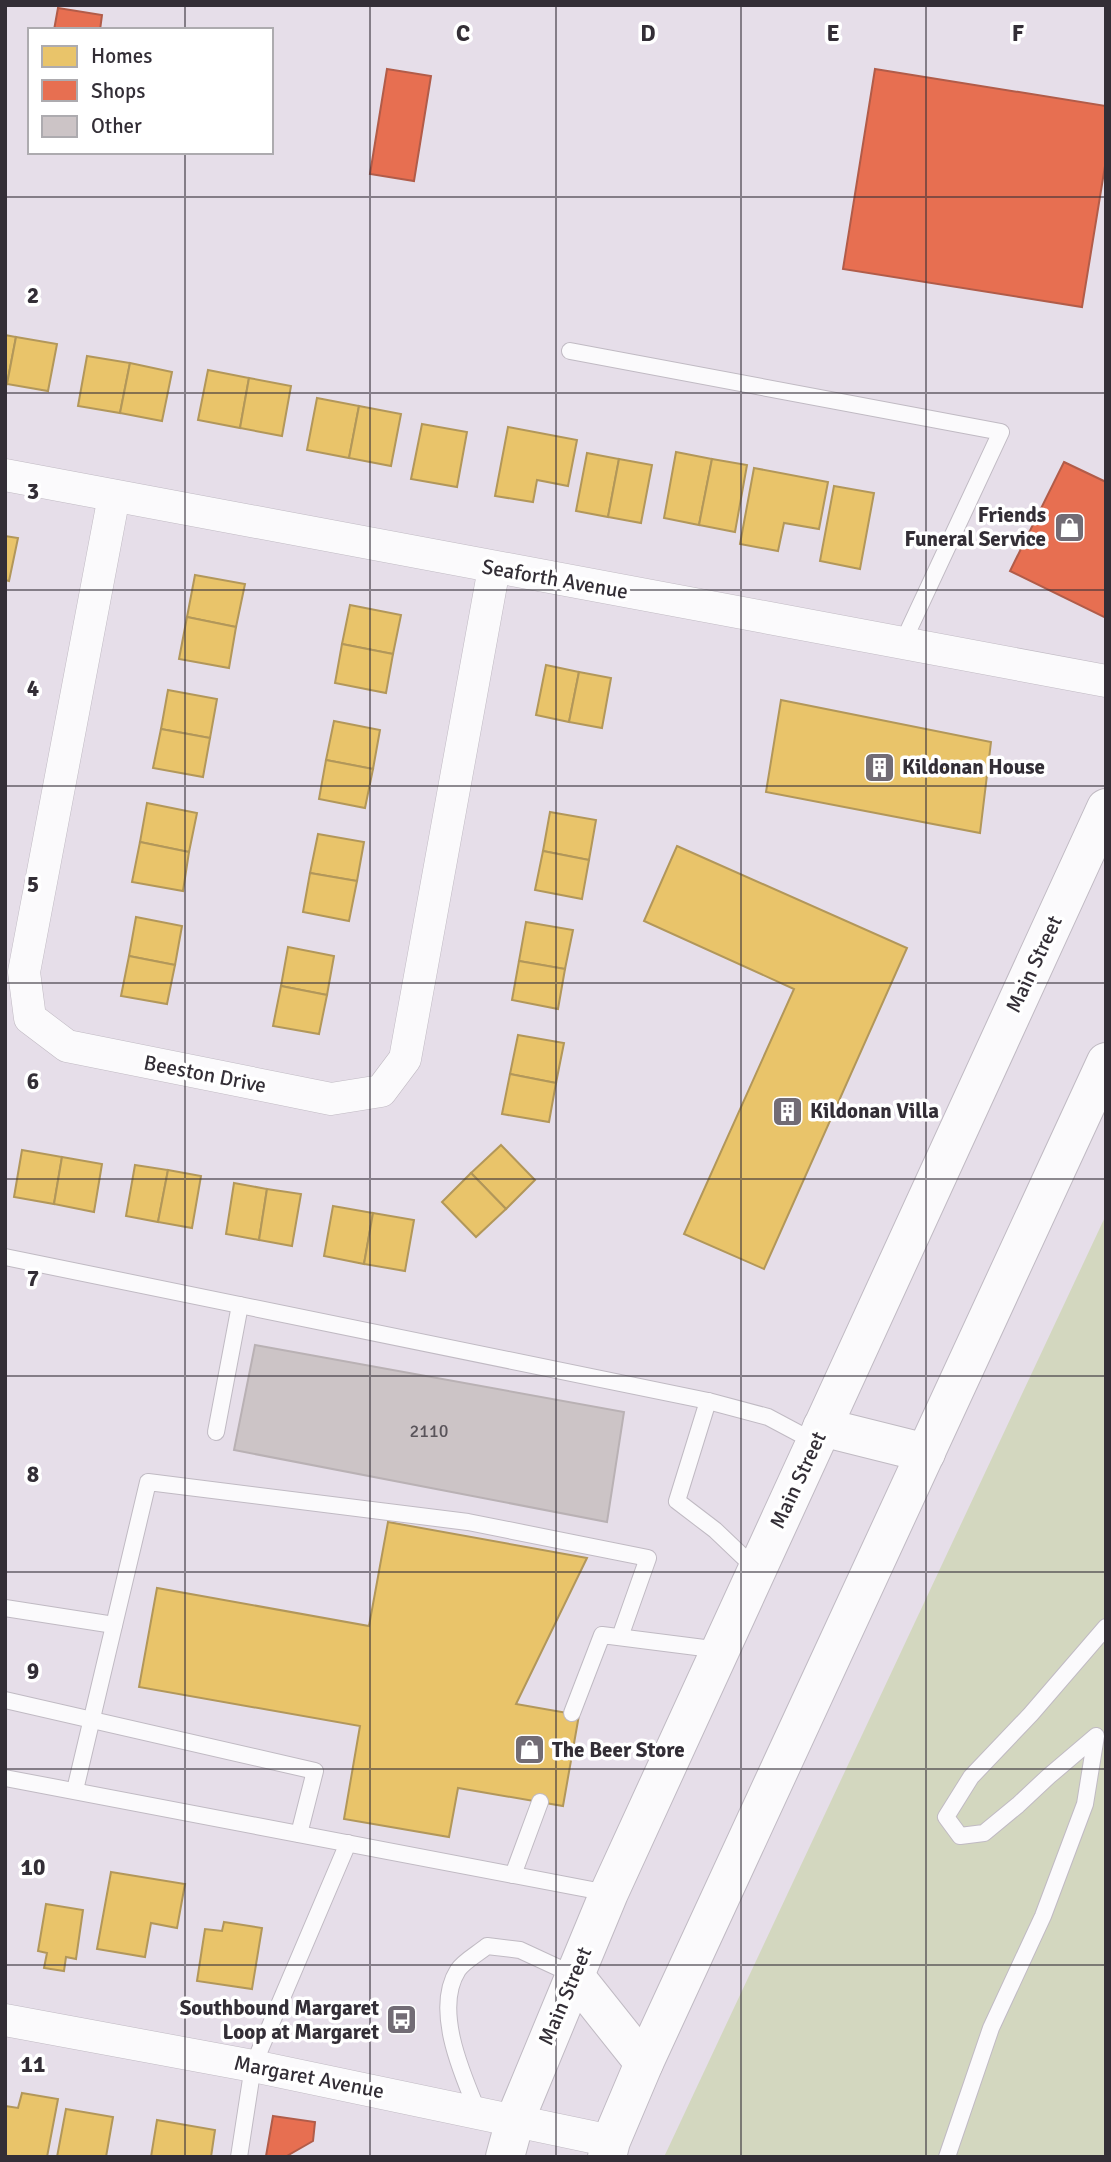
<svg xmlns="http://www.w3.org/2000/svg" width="1111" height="2162" viewBox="0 0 1111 2162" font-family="Signika,sans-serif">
<rect width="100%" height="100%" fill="#e6dee9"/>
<path fill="#d3d7bf" d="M1106,1215V2157H664Z"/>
<g fill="#e9c46a" stroke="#b2975a" stroke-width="2">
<path d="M5,335L16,337L7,384L5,383Z"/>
<path d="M16,337L57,344L48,391L7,384Z"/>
<path d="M87,356L130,363L120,413L78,406Z"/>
<path d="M130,363L172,372L162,421L120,413Z"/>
<path d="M208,370L249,378L240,428L198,420Z"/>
<path d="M249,378L291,386L282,436L240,428Z"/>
<path d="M317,398L359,406L349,458L307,450Z"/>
<path d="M359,406L401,414L391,466L349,458Z"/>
<path d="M422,424L467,432L457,487L411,479Z"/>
<path d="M508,427L577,440L568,486L537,480L533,502L495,496Z"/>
<path d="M676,452L712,459L699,525L664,518Z"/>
<path d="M587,453L619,459L608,517L576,511Z"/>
<path d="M619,459L652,465L641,523L608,517Z"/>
<path d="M712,459L747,465L735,532L699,525Z"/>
<path d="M754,468L828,482L819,529L784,523L778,551L740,544Z"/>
<path d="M834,486L874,493L860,569L820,561Z"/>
<path d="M5,536L18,538L9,581L5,580Z"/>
<path d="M195,575L245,584L236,627L187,617Z"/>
<path d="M350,605L401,615L393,654L342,644Z"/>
<path d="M187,617L236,627L229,668L179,659Z"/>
<path d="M342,644L393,654L386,693L335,683Z"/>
<path d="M546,665L579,672L569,722L536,715Z"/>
<path d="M579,672L611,678L602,728L569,722Z"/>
<path d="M168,690L217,699L210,738L161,729Z"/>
<path d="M781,700L991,742L980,833L766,792Z"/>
<path d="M334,721L380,730L373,769L326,760Z"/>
<path d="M161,729L210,738L203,777L153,768Z"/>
<path d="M326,760L373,769L365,808L319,799Z"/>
<path d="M147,803L197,813L189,852L140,842Z"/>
<path d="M550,812L596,820L589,860L543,851Z"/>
<path d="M318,834L364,842L357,881L310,873Z"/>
<path d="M140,842L189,852L183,891L132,882Z"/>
<path d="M677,846L907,948L764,1269L684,1234L794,989L644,921Z"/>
<path d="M543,851L589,860L582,899L535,890Z"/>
<path d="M310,873L357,881L349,921L303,912Z"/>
<path d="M136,917L182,926L175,965L129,956Z"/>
<path d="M526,922L573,930L565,969L519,961Z"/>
<path d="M288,947L334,956L327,995L281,986Z"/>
<path d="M129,956L175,965L167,1004L121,996Z"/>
<path d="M519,961L565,969L558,1009L512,1000Z"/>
<path d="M281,986L327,995L319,1034L273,1026Z"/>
<path d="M518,1035L564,1043L556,1083L510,1074Z"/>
<path d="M510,1074L556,1083L549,1122L502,1114Z"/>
<path d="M501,1145L535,1180L506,1209L471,1173Z"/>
<path d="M22,1150L62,1157L54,1204L14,1197Z"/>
<path d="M62,1157L102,1164L94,1212L54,1204Z"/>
<path d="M135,1165L168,1170L158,1222L126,1216Z"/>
<path d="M168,1170L201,1176L192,1228L158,1222Z"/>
<path d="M471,1173L506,1209L476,1237L442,1202Z"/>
<path d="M234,1183L267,1189L259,1240L226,1234Z"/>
<path d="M267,1189L301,1194L292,1246L259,1240Z"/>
<path d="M333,1206L373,1213L364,1264L324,1256Z"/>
<path d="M373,1213L414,1220L405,1271L364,1264Z"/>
<path d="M388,1522L587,1558L516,1704L579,1715L563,1806L458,1788L449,1837L344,1819L360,1726L139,1687L157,1588L369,1626Z"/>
<path d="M111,1872L185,1884L177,1928L151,1923L145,1957L97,1949Z"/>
<path d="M46,1904L83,1910L76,1959L66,1957L64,1971L44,1968L47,1953L38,1951Z"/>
<path d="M224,1922L262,1928L252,1989L197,1981L205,1929L222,1931Z"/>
<path d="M22,2093L58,2099L47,2157H5V2106L18,2108Z"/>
<path d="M66,2109L113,2117L106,2157H57Z"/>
<path d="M157,2120L215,2130L211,2157H151Z"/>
</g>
<g fill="#e76f51" stroke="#b15c49" stroke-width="2">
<path d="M58,8L102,15L100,30H54Z"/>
<path d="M387,69L431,76L414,181L370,174Z"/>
<path d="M875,69L1106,106V160L1082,307L843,269Z"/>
<path d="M1064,462L1106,482V618L1010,571Z"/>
<path d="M273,2116L315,2122L313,2141L285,2157L266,2156Z"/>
</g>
<path fill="#ccc4c6" stroke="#b9b1b4" stroke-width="2" d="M255,1345L624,1412L607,1522L234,1450Z"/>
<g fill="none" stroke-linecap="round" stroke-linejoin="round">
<defs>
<g id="service">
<path d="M570,351L1001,432L903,642"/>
<path d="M5,1257L708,1401L768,1417L815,1442"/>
<path d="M708,1401L677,1501L715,1530L757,1570"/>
<path d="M216,1432L240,1305"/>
<path d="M5,1608L114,1625"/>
<path d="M5,1700L315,1771L299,1834"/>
<path d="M572,1713L602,1635L720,1650"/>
<path d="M5,1778L608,1893"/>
<path d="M75,1790L148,1482L468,1522L648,1558L620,1637"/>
<path d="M513,1875L540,1802"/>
<path d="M478,2112C462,2074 433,2009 458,1970C464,1961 479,1953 487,1946L520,1950L574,1975"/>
<path d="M239,2157L253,2066L348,1843"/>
<path d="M947,2157L991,2028L1043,1916L1085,1804L1096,1736L1049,1776L1018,1805L984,1833L960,1836L946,1817L971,1777L1031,1714L1106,1627"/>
</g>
<g id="minor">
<path d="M5,475L1106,681"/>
<path d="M114,496L24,972L30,1018L67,1046L331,1099L381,1091L405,1059L494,568"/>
<path d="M5,2020L253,2066L611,2141"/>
</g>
<g id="primary">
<path d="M822,1427L926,1453"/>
<path d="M574,1975L644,2063"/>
<path d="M505,2157L515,2120L609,1893L1106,808"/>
<path d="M607,2157L611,2141L644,2063L1106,1062"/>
</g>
</defs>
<use href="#service" stroke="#c0bac3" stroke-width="18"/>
<use href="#minor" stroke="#c0bac3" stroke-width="33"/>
<use href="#primary" stroke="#c0bac3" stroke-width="40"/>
<use href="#service" stroke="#fbfafc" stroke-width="16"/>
<use href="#minor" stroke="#fbfafc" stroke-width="32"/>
<use href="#primary" stroke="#fbfafc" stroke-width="38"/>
</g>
<path fill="none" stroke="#332e36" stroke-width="2" stroke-opacity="0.55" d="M185,5V30M370,5V2157M556,5V2157M741,5V2157M926,5V2157M185,152V2157M5,197H1106M5,393H1106M5,590H1106M5,786H1106M5,983H1106M5,1179H1106M5,1376H1106M5,1572H1106M5,1769H1106M5,1965H1106"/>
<defs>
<symbol id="shop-square" viewBox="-11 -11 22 22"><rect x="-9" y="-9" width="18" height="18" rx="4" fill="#726c75" stroke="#fff"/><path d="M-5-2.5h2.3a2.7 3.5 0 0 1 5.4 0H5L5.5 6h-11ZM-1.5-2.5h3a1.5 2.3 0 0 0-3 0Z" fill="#fff"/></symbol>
<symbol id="building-square" viewBox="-11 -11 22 22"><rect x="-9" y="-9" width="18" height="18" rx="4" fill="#726c75" stroke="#fff"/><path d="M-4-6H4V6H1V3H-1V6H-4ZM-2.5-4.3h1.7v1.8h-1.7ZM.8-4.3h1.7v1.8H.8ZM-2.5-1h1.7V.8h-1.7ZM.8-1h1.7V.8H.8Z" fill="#fff"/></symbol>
<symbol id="bus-square" viewBox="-11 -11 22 22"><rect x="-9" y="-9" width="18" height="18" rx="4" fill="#726c75" stroke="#fff"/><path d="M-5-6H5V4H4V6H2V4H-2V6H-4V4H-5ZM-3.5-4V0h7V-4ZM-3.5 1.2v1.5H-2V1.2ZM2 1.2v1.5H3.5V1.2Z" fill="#fff"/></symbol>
</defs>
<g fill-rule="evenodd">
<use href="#shop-square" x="1052" y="510" width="35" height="35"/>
<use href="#building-square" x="862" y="750" width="35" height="35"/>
<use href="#building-square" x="770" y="1094" width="35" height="35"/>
<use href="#shop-square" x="512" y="1732" width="35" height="35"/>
<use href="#bus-square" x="384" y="2002" width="35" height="35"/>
</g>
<g text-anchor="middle" stroke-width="7" stroke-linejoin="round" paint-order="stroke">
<g font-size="18" fill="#59545a">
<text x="429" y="1437">2110</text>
</g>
<g font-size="21" font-weight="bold" fill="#332e36" stroke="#fff" text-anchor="start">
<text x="1046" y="522" text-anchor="end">Friends<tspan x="1046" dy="24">Funeral Service</tspan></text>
<text x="902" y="774">Kildonan House</text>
<text x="810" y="1118">Kildonan Villa</text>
<text x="552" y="1757">The Beer Store</text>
<text x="379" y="2015" text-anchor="end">Southbound Margaret<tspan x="379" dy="24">Loop at Margaret</tspan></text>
</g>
<g font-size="21" fill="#332e36" stroke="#fff">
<text transform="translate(555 579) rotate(10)" y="7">Seaforth Avenue</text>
<text transform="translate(1034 964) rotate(-65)" y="7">Main Street</text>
<text transform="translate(205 1074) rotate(11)" y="7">Beeston Drive</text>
<text transform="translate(798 1480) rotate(-65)" y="7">Main Street</text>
<text transform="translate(565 1996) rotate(-67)" y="7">Main Street</text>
<text transform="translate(309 2077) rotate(11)" y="7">Margaret Avenue</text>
</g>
</g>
<g font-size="23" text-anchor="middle" font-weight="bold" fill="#332e36" stroke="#fff" stroke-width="7" stroke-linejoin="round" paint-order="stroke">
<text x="463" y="41">C</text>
<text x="648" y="41">D</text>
<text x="833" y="41">E</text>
<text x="1018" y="41">F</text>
<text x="33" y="303">2</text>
<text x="33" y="499">3</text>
<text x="33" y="696">4</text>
<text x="33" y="892">5</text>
<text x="33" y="1089">6</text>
<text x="33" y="1286">7</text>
<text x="33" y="1482">8</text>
<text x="33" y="1679">9</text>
<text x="33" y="1875">10</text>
<text x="33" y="2072">11</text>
</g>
<rect width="1111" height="2162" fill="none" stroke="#332e36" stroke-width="14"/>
<rect x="28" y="28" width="245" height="126" fill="#ffffff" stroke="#adabaf" stroke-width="2"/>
<rect x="42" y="46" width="35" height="21" fill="#e9c46a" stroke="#adabaf" stroke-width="2"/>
<text x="91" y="63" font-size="21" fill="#332e36">Homes</text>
<rect x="42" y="80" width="35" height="21" fill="#e76f51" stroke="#adabaf" stroke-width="2"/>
<text x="91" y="98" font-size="21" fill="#332e36">Shops</text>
<rect x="42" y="116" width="35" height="21" fill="#ccc4c6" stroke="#adabaf" stroke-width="2"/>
<text x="91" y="133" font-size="21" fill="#332e36">Other</text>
</svg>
